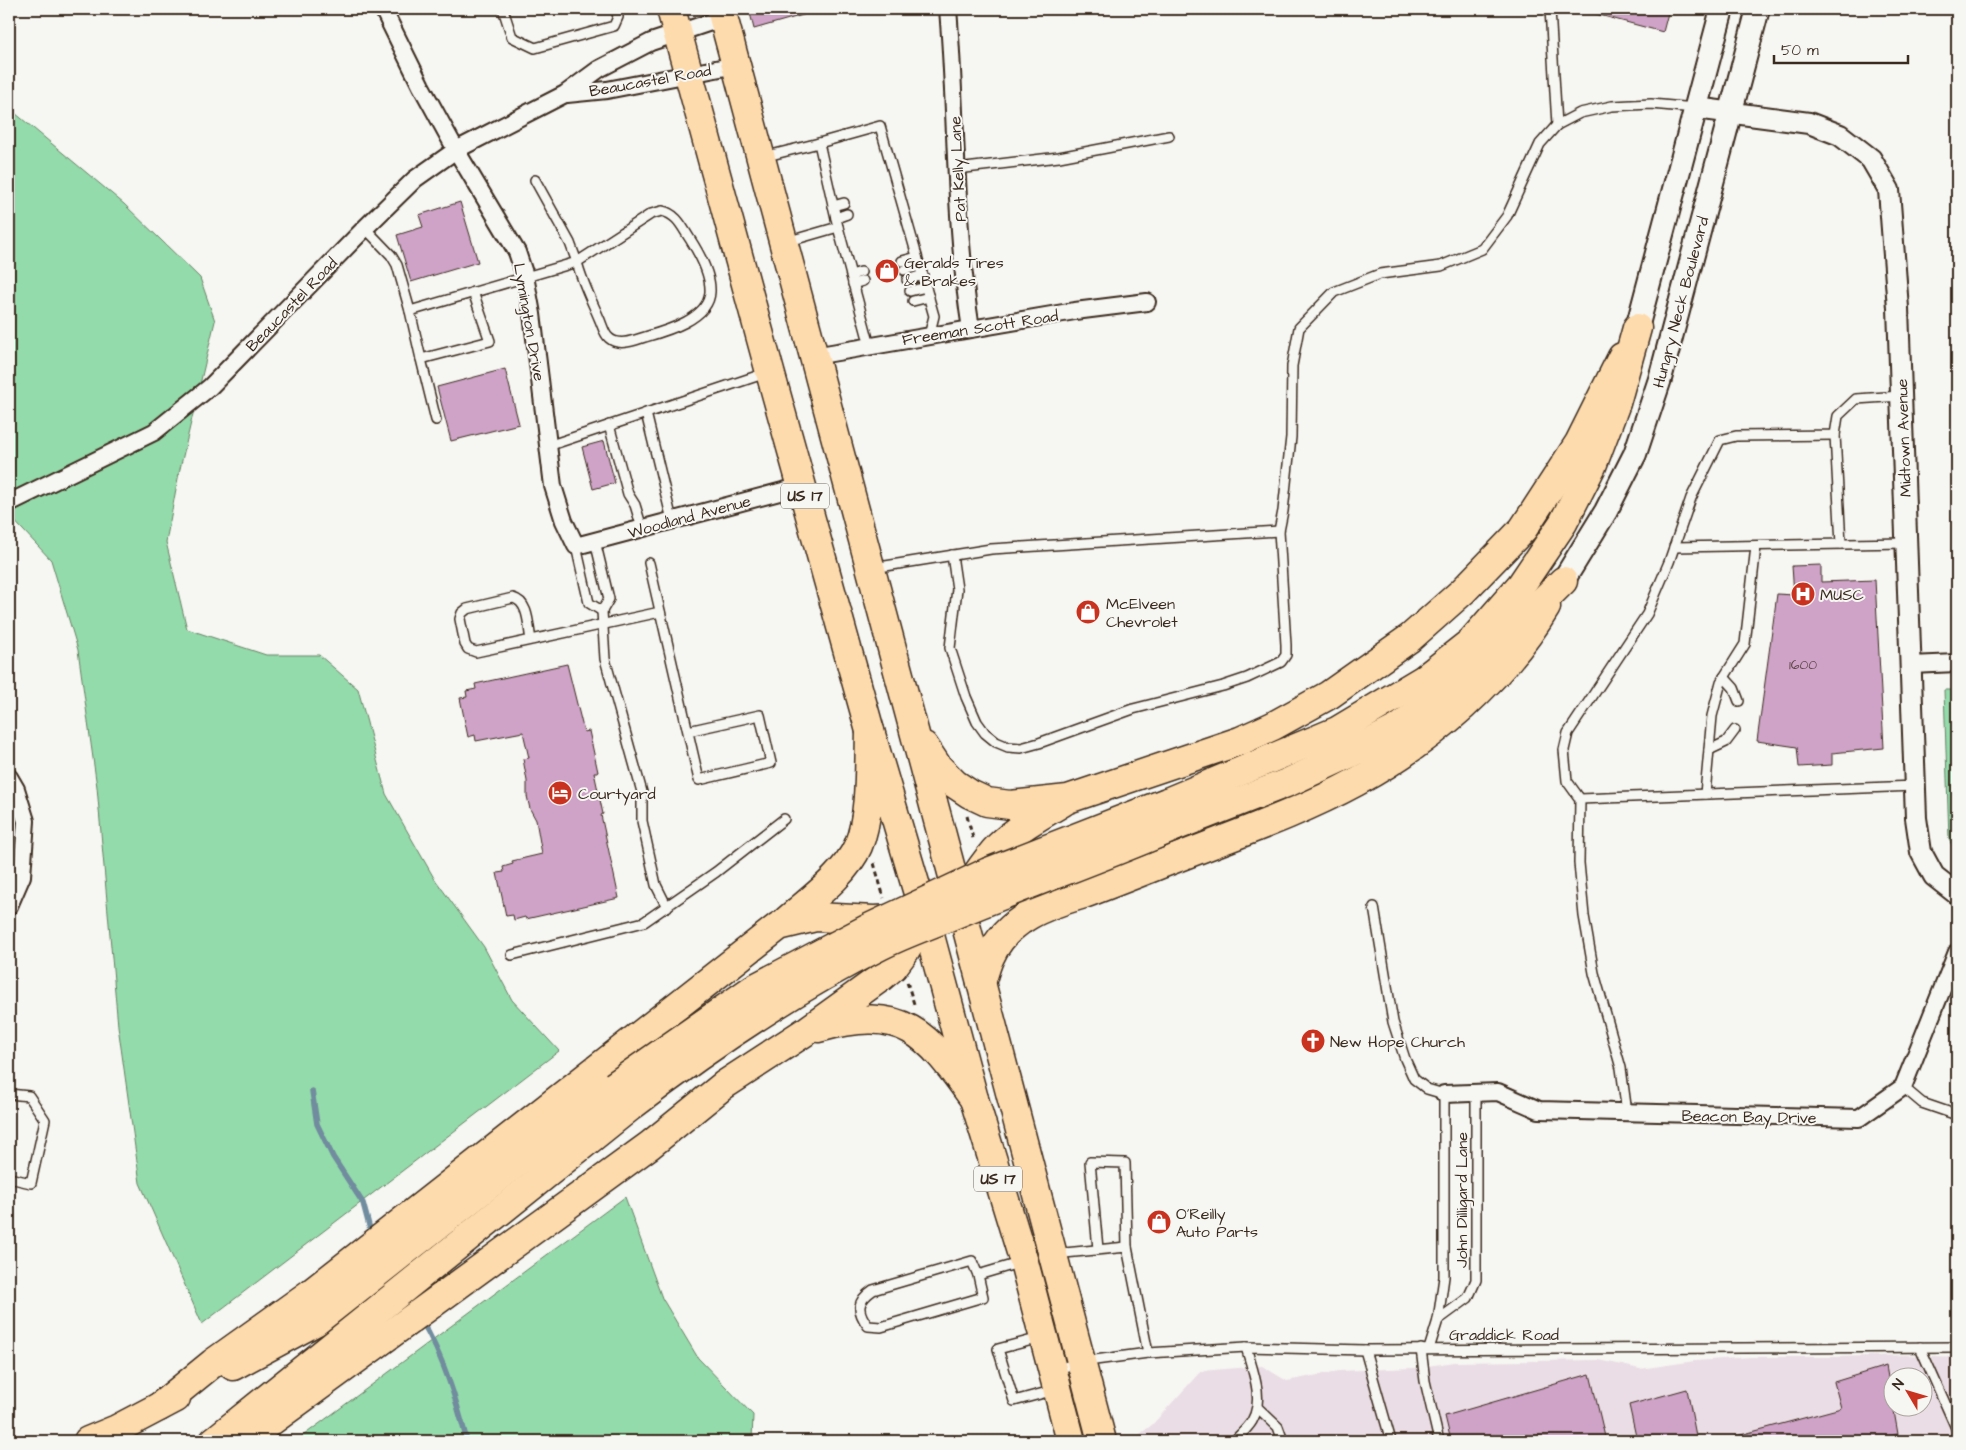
<svg xmlns="http://www.w3.org/2000/svg" width="1966" height="1450" viewBox="0 0 1966 1450" font-family="'Architects Daughter',sans-serif">
<rect width="100%" height="100%" fill="#f6f6f2"/>
<filter id="ink" filterUnits="userSpaceOnUse"><feTurbulence type="fractalNoise" baseFrequency=".02" numOctaves="2"/><feDisplacementMap in="SourceGraphic" scale="10" xChannelSelector="R" yChannelSelector="G"/><feConvolveMatrix kernelMatrix="1 2 1 2 8 2 1 2 1" color-interpolation-filters="sRGB"/></filter>
<g filter="url(#ink)">
<path fill="#eadde5" fill-rule="evenodd" d="M1906,1355L1957,1357V1441H1138L1136,1437L1152,1425L1201,1371L1262,1366L1287,1381L1339,1371L1414,1368L1455,1362L1599,1360L1640,1369L1695,1361L1751,1357H1836ZM1894,1378H1924V1408H1894Z"/>
<g fill="#93dbaa" stroke="#678264">
<path d="M9,108L124,204L200,278L215,321L179,473L166,542L187,629L266,655H319L358,689L386,794L434,878L484,947L512,1000L559,1051L202,1324L140,1183L118,1026L97,787L78,650L51,560L9,515Z"/>
<path d="M1944,690H1957V857L1949,839Z"/>
<path d="M625,1197L662,1298L698,1358L753,1415L752,1441H296Z"/>
</g>
<g fill="none" stroke-linecap="round" stroke-linejoin="round">
<g stroke="#708c9e" stroke-width="5.5">
<path d="M312,1091L317,1124L333,1157L363,1203L371,1233"/>
<path d="M422,1321C444,1359 456,1399 467,1441"/>
</g>
</g>
<g fill="#cea3c7" stroke="#3b2a1e">
<path d="M749,9H809L810,13L754,29Z"/>
<path d="M1593,9H1669L1663,32L1592,13Z"/>
<path d="M460,202L478,262L411,282L397,235L423,227L419,215Z"/>
<path d="M505,369L519,424L451,441L437,387Z"/>
<path d="M604,441L615,483L593,489L582,447Z"/>
<path d="M1821,565V582L1875,580L1884,748L1832,753V765L1799,767L1797,747L1757,741L1777,594L1794,595L1792,566Z"/>
<path d="M567,664L584,732L589,731L598,772H594L603,814L601,815L619,898L526,919L525,917L514,920L513,915L506,916L497,873L504,872L503,867L513,864L512,861L542,854L536,820L530,809L527,796V781L523,759L529,758L523,732L476,741L475,735L468,737L460,698L467,697L466,691L476,689L475,684Z"/>
<path d="M1886,1366L1898,1434L1871,1441H1734L1733,1437L1841,1408L1834,1382Z"/>
<path d="M1590,1374L1606,1441H1451L1445,1416Z"/>
<path d="M1687,1389L1697,1441H1637L1629,1405Z"/>
</g>
<g fill="none" stroke-linecap="round" stroke-linejoin="round">
<defs>
<g id="service">
<path d="M503,9L512,37L535,48L614,26L618,17L616,9"/>
<path d="M1550,9L1557,125"/>
<path d="M763,157L819,143"/>
<path d="M957,169L1059,157L1169,136"/>
<path d="M833,206L844,203"/>
<path d="M662,211C677,214 682,227 690,239C699,253 711,275 710,292C709,319 666,331 645,337C635,340 619,347 609,338C604,334 602,324 599,318C591,299 582,282 577,262L651,214Z"/>
<path d="M836,218L847,214"/>
<path d="M365,228L391,255L397,265L410,311L577,262L570,243L535,180"/>
<path d="M786,242L838,227"/>
<path d="M902,261L917,257"/>
<path d="M904,270L920,266"/>
<path d="M851,275L861,272"/>
<path d="M907,280L923,275"/>
<path d="M853,284L863,281"/>
<path d="M910,291L926,287"/>
<path d="M913,301L929,297"/>
<path d="M410,311L421,359L490,341L473,292"/>
<path d="M870,346L838,227L819,143L880,126L934,316L929,336"/>
<path d="M421,359L436,420"/>
<path d="M1901,396L1856,399L1838,416L1835,435L1736,436L1720,440L1691,498L1669,562L1647,614L1568,733L1564,750L1567,781L1580,799L1915,786"/>
<path d="M646,413L672,520"/>
<path d="M609,425L628,494L635,505L642,528"/>
<path d="M1835,435L1841,544"/>
<path d="M548,446L766,373"/>
<path d="M576,546L589,603L602,611L609,599L595,541"/>
<path d="M1674,547L1906,543"/>
<path d="M952,555L957,589L950,648L966,697L977,722L985,733L996,742L1008,747L1021,748L1039,743L1133,709L1223,686L1247,678L1281,662L1286,655V645L1279,531L1283,511L1291,437L1292,366L1299,328L1334,292L1380,274L1441,266L1482,249L1507,216L1540,144L1557,125L1580,113L1612,106L1651,104L1695,108"/>
<path d="M649,563L699,780L771,763L760,715L688,731"/>
<path d="M873,568L991,549L1279,531"/>
<path d="M602,611L605,659L642,792V821L656,885L667,907"/>
<path d="M531,640C528,625 529,602 513,598L467,609L462,613L460,619L465,644L468,649L476,652L660,612"/>
<path d="M1724,677L1734,688L1739,701"/>
<path d="M1709,750L1726,742L1735,730"/>
<path d="M1705,794L1712,716L1721,682L1745,644L1756,546"/>
<path d="M1580,799L1579,863L1584,916L1594,973L1621,1068L1627,1113"/>
<path d="M1374,907L1393,1022L1405,1059L1414,1079L1427,1089L1444,1094V1277L1438,1320L1468,1298L1476,1280V1093"/>
<path d="M512,955L644,922L716,872L784,819"/>
<path d="M1903,1087L1922,1103L1957,1115"/>
<path d="M9,1094L29,1096L45,1120L31,1183L9,1178"/>
<path d="M1098,1249L1090,1162L1125,1163L1127,1247"/>
<path d="M1054,1254L1127,1247L1148,1353"/>
<path d="M972,1261L978,1275L983,1297L881,1327L868,1326C856,1310 857,1301 873,1290Z"/>
<path d="M978,1275L1022,1262"/>
<path d="M1040,1338L998,1349L1014,1401L1055,1390"/>
<path d="M1920,1347L1957,1430"/>
<path d="M1421,1349L1425,1381L1439,1441"/>
<path d="M1429,1349L1438,1320"/>
<path d="M1365,1350L1391,1441"/>
<path d="M1055,1370L1080,1362L1148,1353L1246,1347L1365,1350L1957,1347"/>
<path d="M1258,1408L1278,1427L1283,1441"/>
<path d="M1234,1441C1240,1435 1248,1428 1252,1421C1265,1399 1252,1369 1246,1347"/>
</g>
<g id="minor">
<path d="M383,9L421,86L456,150L517,252L525,276L532,314L553,486L564,521L576,546L802,486"/>
<path d="M948,9C957,115 954,223 971,329"/>
<path d="M567,94L607,90L736,65"/>
<path d="M814,356L1075,311L1147,302"/>
<path d="M9,503L154,432L210,387L365,228L415,179L456,150L565,94L599,69L651,42L723,18"/>
<path d="M1911,665L1957,663"/>
<path d="M9,777L16,789L26,821L22,876L9,906"/>
<path d="M1444,1094L1498,1092L1539,1110L1859,1118L1903,1087L1957,952"/>
</g>
<path id="tertiary" d="M1696,108L1809,123L1840,135L1871,159L1889,190L1898,308L1916,818L1921,852L1934,876L1957,894"/>
<g id="secondary">
<path d="M1637,328L1722,9"/>
<path d="M1563,581L1606,511L1635,454L1660,379L1758,9"/>
</g>
<g id="trunk">
<path d="M671,9L770,372L870,731L925,917L974,1099L1024,1262L1071,1441"/>
<path d="M721,9L959,899L1102,1441"/>
<path d="M924,746L938,767L955,784L970,794L987,802L1010,805L1068,799L1240,741L1273,726L1329,695L1410,638L1463,591L1523,529L1579,443L1622,357"/>
<path d="M968,887C978,873 987,858 999,846C1018,828 1041,815 1063,802"/>
<path d="M981,983C984,974 986,965 990,957C1007,918 1047,905 1084,894C1129,877 1173,859 1218,842C1265,824 1312,806 1356,782C1430,742 1503,679 1546,607"/>
</g>
<g id="motorway">
<path d="M1167,802L1337,731L1424,679L1471,642L1521,585L1563,523L1592,466L1616,403L1637,328"/>
<path d="M1174,827L1289,782L1349,754L1399,728L1465,678L1563,581"/>
<path d="M784,923C808,901 845,876 858,846C871,816 869,764 870,731"/>
<path d="M818,1028C904,1004 926,1032 974,1099"/>
<path d="M233,1366L315,1322L614,1086"/>
<path d="M159,1407L213,1363L311,1293L779,926L816,917L874,920L893,919"/>
<path d="M88,1441L117,1429L176,1398"/>
<path d="M214,1441L630,1107"/>
<path d="M244,1441L650,1145L724,1085L805,1032L880,978L893,967L905,951L924,918"/>
</g>
</defs>
<use href="#service" stroke="#3b2a1e" stroke-width="12"/>
<use href="#minor" stroke="#3b2a1e" stroke-width="20"/>
<use href="#tertiary" stroke="#3b2a1e" stroke-width="24"/>
<use href="#secondary" stroke="#3b2a1e" stroke-width="26"/>
<use href="#trunk" stroke="#3b2a1e" stroke-width="31"/>
<use href="#motorway" stroke="#3b2a1e" stroke-width="31"/>
<g stroke="#3b2a1e" stroke-width="3" stroke-dasharray="5 4" stroke-linecap="butt">
<path d="M967,816L974,842"/>
<path d="M874,863L884,898"/>
<path d="M907,982L915,1007"/>
</g>
<use href="#service" stroke="#f6f6f2" stroke-width="9"/>
<use href="#minor" stroke="#f6f6f2" stroke-width="16"/>
<use href="#tertiary" stroke="#f6f6f2" stroke-width="20"/>
<use href="#secondary" stroke="#f6f6f2" stroke-width="22"/>
<use href="#trunk" stroke="#fedbac" stroke-width="28"/>
<use href="#motorway" stroke="#fedbac" stroke-width="28"/>
<defs>
<g id="motorway-bridge">
<path d="M614,1086L753,989L871,927L988,872L1167,802"/>
<path d="M630,1107C708,1047 792,990 880,946C901,935 924,927 946,918C1022,886 1099,859 1174,827"/>
</g>
</defs>
<use href="#motorway-bridge" stroke="#3b2a1e" stroke-width="31" stroke-linecap="butt"/>
<use href="#motorway-bridge" stroke="#fedbac" stroke-width="28"/>
</g>
</g>
<defs>
<symbol id="shop-disc" viewBox="-11 -11 22 22"><circle r="9.5" fill="#c8321e" stroke="#f6f6f2"/><path d="M-5-2.5h2.3a2.7 3.5 0 0 1 5.4 0H5L5.5 6h-11ZM-1.5-2.5h3a1.5 2.3 0 0 0-3 0Z" fill="#fff"/></symbol>
<symbol id="hospital-disc" viewBox="-11 -11 22 22"><circle r="9.5" fill="#c8321e" stroke="#f6f6f2"/><path d="M-5-5h3v3.5h4V-5h3V5h-3V1.5h-4V5h-3Z" fill="#fff"/></symbol>
<symbol id="hotel-disc" viewBox="-11 -11 22 22"><circle r="9.5" fill="#c8321e" stroke="#f6f6f2"/><path d="M-6-4.5h1.5V1H6V5H4.5V3h-9V5H-6ZM-4 0a1.8 1.8 0 1 1 3.6 0ZM.5 0V-2.5h3Q6-2.5 6 0Z" fill="#fff"/></symbol>
<symbol id="church-disc" viewBox="-11 -11 22 22"><circle r="9.5" fill="#c8321e" stroke="#f6f6f2"/><path d="M-1.2-6h2.4v3.5h3.3v2.4h-3.3V6h-2.4V-.1h-3.3v-2.4h3.3Z" fill="#fff"/></symbol>
</defs>
<g fill-rule="evenodd">
<use href="#shop-disc" x="873" y="257" width="28" height="28"/>
<use href="#hospital-disc" x="1789" y="580" width="28" height="28"/>
<use href="#shop-disc" x="1074" y="598" width="28" height="28"/>
<use href="#hotel-disc" x="546" y="779" width="28" height="28"/>
<use href="#church-disc" x="1299" y="1027" width="28" height="28"/>
<use href="#shop-disc" x="1145" y="1208" width="28" height="28"/>
</g>
<g text-anchor="middle" stroke-width="4" stroke-linejoin="round" paint-order="stroke">
<g font-size="14" fill="#604848">
<text x="1803" y="669">1600</text>
</g>
<g fill="#f6f6f2" stroke="#73675e" stroke-width="1">
<rect x="781" y="483.5" width="48" height="25" rx="4"/>
<rect x="974" y="1166.5" width="48" height="25" rx="4"/>
</g>
<g font-size="15" font-weight="bold" fill="#3b2a1e">
<text x="805" y="501">US 17</text>
<text x="998" y="1184">US 17</text>
</g>
<g font-size="16" fill="#3b2a1e" stroke="#f6f6f2">
<text transform="translate(650 80) rotate(-10)" y="6">Beaucastel Road</text>
<text transform="translate(957 169) rotate(-93)" y="6">Pat Kelly Lane</text>
<text transform="translate(1680 302) rotate(-75)" y="6">Hungry Neck Boulevard</text>
<text transform="translate(291 304) rotate(-46)" y="6">Beaucastel Road</text>
<text transform="translate(530 322) rotate(80)" y="6">Lymington Drive</text>
<text transform="translate(980 327) rotate(-9)" y="6">Freeman Scott Road</text>
<text transform="translate(1903 438) rotate(-92)" y="6">Midtown Avenue</text>
<text transform="translate(689 516) rotate(-15)" y="6">Woodland Avenue</text>
<text transform="translate(1749 1116) rotate(1)" y="6">Beacon Bay Drive</text>
<text transform="translate(1461 1200) rotate(-90)" y="6">John Dilligard Lane</text>
<text x="1504" y="1340">Graddick Road</text>
</g>
<g font-size="16" fill="#3b2a1e" stroke="#f6f6f2" text-anchor="start">
<text x="904" y="268">Geralds Tires<tspan x="904" dy="18">&amp; Brakes</tspan></text>
<text x="1820" y="600">MUSC</text>
<text x="1106" y="609">McElveen<tspan x="1106" dy="18">Chevrolet</tspan></text>
<text x="578" y="799">Courtyard</text>
<text x="1330" y="1047">New Hope Church</text>
<text x="1176" y="1219">O'Reilly<tspan x="1176" dy="18">Auto Parts</tspan></text>
</g>
</g>
<rect width="1966" height="1450" fill="none" stroke="#f6f6f2" stroke-width="30"/>
<rect x="15" y="15" width="1936" height="1420" fill="none" stroke="#3b2a1e" stroke-width="2" filter="url(#ink)"/>
<g transform="translate(1908 1392) rotate(308)"><circle r="24" fill="#f6f6f2" stroke="#aba49d"/>
<path d="M0-4L9 19L0 12L-9 19Z" fill="#c8321e"/>
<text y="-8" font-size="14" font-weight="bold" text-anchor="middle" fill="#3b2a1e">N</text>
</g>
<path d="M1774 55v8h134v-8" fill="none" stroke="#3b2a1e" stroke-width="2.5"/>
<text x="1781" y="55" font-size="15" fill="#3b2a1e" stroke="#f6f6f2" stroke-width="4" paint-order="stroke">50 m</text>
</svg>
